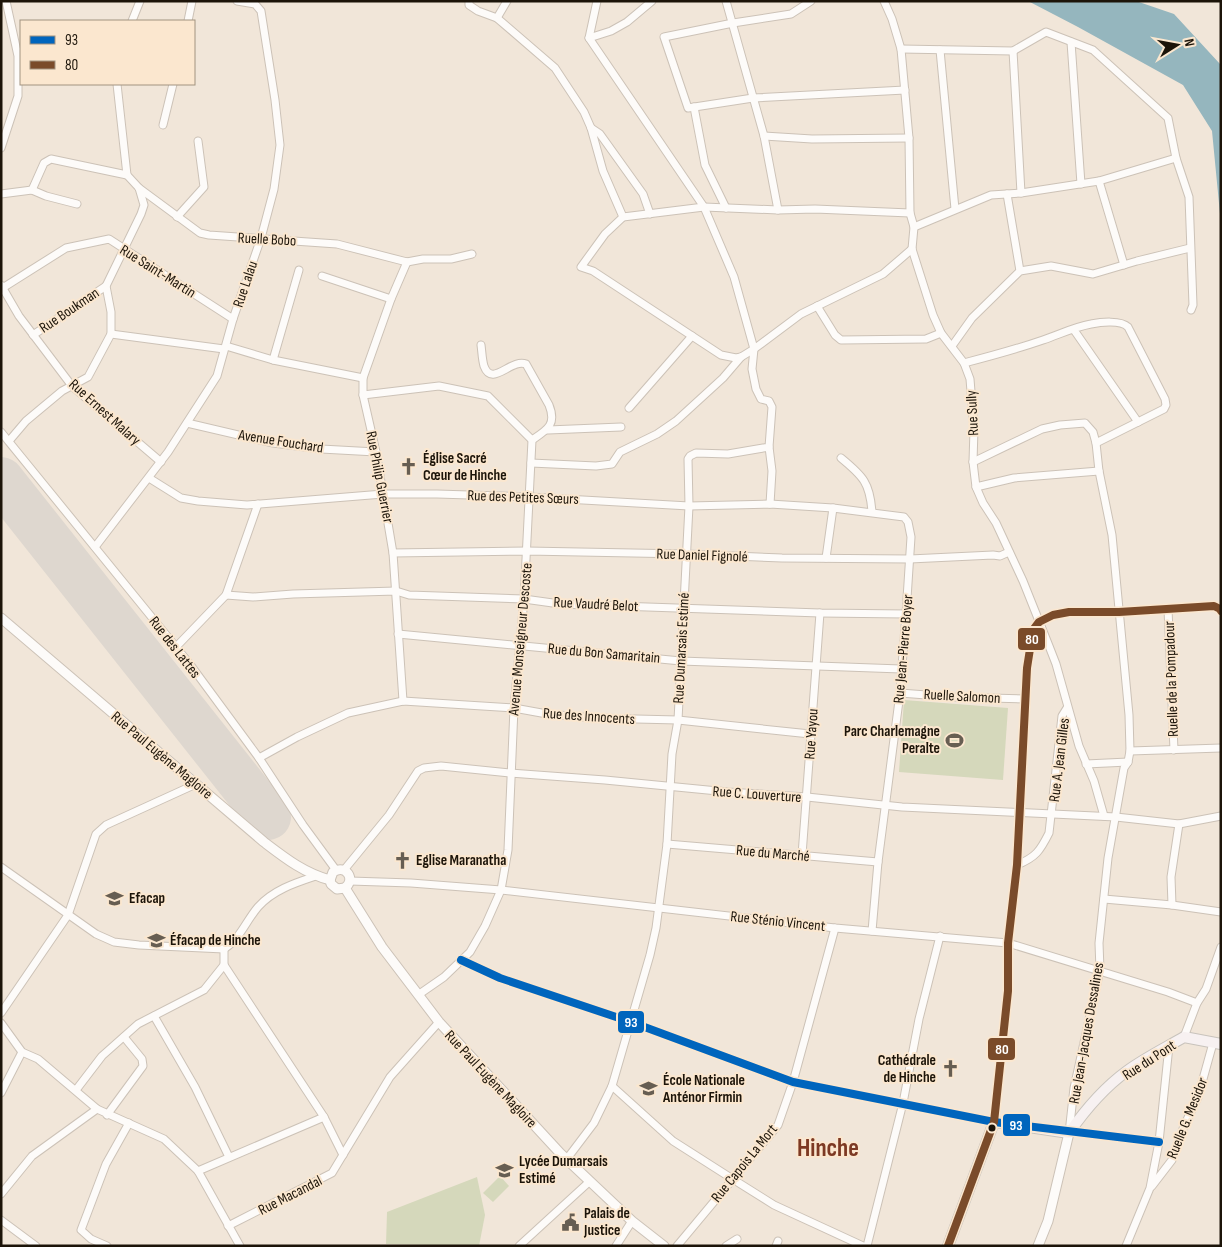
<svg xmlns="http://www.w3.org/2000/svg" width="1222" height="1247" viewBox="0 0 1222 1247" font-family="'Sofia Sans Condensed',sans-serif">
<rect width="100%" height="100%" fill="#f1e6d9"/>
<g fill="#d5d8bb">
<path d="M904,700L1008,708L1003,780L899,772Z"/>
<path d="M500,1176L509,1186L493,1202L483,1193Z"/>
<path d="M477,1177L485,1215L479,1246L386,1244L387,1212Z"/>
</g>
<path fill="#95b6be" d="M1028,1H1136L1174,14L1220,64L1221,224L1212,131L1183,85L1078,27Z"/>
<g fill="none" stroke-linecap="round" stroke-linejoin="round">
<path stroke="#ded7cf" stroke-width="46" d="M1,480L268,817"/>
<defs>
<g id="minor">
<path d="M469,1V5L478,11L497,18L555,68L584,112L591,128L603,171L623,217L605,234L581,267L593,271L721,355L736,358L741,357L754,349L801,314L883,274L912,249"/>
<path d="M726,1L764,136L778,210"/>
<path d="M811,1L791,14L733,23L664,37L688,108L753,98L905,90"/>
<path d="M884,1L892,19L901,49L909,138L910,213L914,227L912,249L933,315L941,333L964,363L970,379L974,429L973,462L976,487L983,503L996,523L1023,581L1049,646L1056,664L1079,746L1094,781L1104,816"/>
<path d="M497,18L507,1"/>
<path d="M132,21L140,1"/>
<path d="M188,21L192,1"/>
<path d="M589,38L611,31L627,22L652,1"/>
<path d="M1071,42L1081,184"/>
<path d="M901,49L1013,51L1046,32L1093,50L1168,118L1176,158L1189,197L1193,305L1191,310"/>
<path d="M940,50L955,209"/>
<path d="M1013,51L1021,193"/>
<path d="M694,107L705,165L726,208"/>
<path d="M163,125L173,84"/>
<path d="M591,128L600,134L643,194L650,214"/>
<path d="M764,136L812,139L909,138"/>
<path d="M1,148L18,96V56L6,1"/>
<path d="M1099,181L1124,265"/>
<path d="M139,188L200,233L209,235L337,244L407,262L423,259H451L472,254"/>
<path d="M32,190L44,163L51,159L127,175"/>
<path d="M1,194L32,190L46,196L77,204"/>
<path d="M1007,194L1020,271"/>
<path d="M177,217L204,187L198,141"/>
<path d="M623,217L704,207L778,210L815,209L910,213"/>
<path d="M914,227L991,195L1021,193L1099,181L1176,158"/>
<path d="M322,276L391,299"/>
<path d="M1,285L19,316L72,386L161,462"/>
<path d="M1,289L66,248L109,239L233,319"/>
<path d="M817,306L835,335L841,340L926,339L941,333"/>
<path d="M111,334L224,349"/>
<path d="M33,335L106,286"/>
<path d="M481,345C482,352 482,359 484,366C492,388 511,358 526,364L549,405C557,425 547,430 532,440"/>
<path d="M226,346L273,360L363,378"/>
<path d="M952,346L972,318L1020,271L1051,266L1093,274L1137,261L1190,248"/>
<path d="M273,360L299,270"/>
<path d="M964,363C991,356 1017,349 1043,340C1058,335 1074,327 1091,324C1101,322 1121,320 1128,327L1165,399L1166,405L1164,409L1138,422L1074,330"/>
<path d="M363,395L439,386L488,396L532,440L524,599L514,708L508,850L501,890L485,926L470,952L444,977L418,995"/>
<path d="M629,408L692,336"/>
<path d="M187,423L273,443L321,449L376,452"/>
<path d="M548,430L621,427"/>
<path d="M1,432L189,663L259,758L303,825L336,870"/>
<path d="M9,441L26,421L62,391L88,377L111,334V312L106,286L141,214L144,205L139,188L127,175L117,84"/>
<path d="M1096,443L1138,422"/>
<path d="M769,447L772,471L770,504"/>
<path d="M841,458C863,476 870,483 872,512"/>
<path d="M973,462L1042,429L1060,425L1085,423L1093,432L1096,443L1099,471L1112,535L1129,715L1130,751L1128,762L1124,768L1108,858L1099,943L1100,970L1074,1088L1069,1133L1079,1132L1159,1142"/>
<path d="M531,463L596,466L612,464L620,452L657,434L676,421L723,378L741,357"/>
<path d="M149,478L181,498L198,501L247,505L383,494H437L530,497L689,506L770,504L833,508L904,517L908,522L911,537L906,614L900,693L878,862L872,931"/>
<path d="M976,487L1014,478L1099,471"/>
<path d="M95,547L168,452L217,376L233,319L261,238L274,189L280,145L275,100L261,11L255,4L237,1"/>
<path d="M393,553L527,551L686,554L782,558L910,559L993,555L1000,556L1009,552"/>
<path d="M826,558L833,508"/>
<path d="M226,595L253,597L293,594L396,591L409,595L524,599L560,604L820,613L906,614"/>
<path d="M1168,609L1174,750"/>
<path d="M398,634L681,661L901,669"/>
<path d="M176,647L226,595L258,504"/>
<path d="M900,693L953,697L1025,699"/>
<path d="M403,701L393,553L376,452L363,395V378L391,299L407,262"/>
<path d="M1130,751L1221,748"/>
<path d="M259,758L297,737L348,713L403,701L514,708L547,714L594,718L678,720L810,734"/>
<path d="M1086,764L1128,762"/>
<path d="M667,844L878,862"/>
<path d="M802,855L820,613"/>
<path d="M1017,865C1036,857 1040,851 1049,833L1062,716L1067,708"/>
<path d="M1,867L96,934L114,942L139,945L224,949C240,939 246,921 258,907C273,890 295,883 316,876"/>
<path d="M344,870L389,815L418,771L424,768L441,766L510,773L605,780L728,792L807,797L902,807L1116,817L1179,824L1221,816"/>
<path d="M350,881L411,883L501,890L835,928L1008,943L1168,992L1197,1003"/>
<path d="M1104,899L1172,905L1221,912"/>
<path d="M1172,905L1171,877L1179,824"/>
<path d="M461,960L500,978L631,1022L793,1082L994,1122L1008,991V943L1017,865L1027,668L1033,630L1039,622L1053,615L1069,612H1119L1214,606L1220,609L1221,611"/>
<path d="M224,965L324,1117L343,1155"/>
<path d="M1,1013L68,915L96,834L106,825L196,784"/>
<path d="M154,1016L195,1087L229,1157"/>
<path d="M1,1023L22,1052L38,1059L97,1109L164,1139L198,1171L240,1246"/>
<path d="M1184,1037L1197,1003L1206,989L1221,947"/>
<path d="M612,1086L673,1141L731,1178L774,1205L863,1246"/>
<path d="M76,1090L102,1056L138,1024L204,990L224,965V949"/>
<path d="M1,1093L22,1052"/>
<path d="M107,1115L143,1066L142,1059L124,1037"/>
<path d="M566,1160L594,1123L612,1086L650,955L656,928L667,844L672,754L678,720L689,506L688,459L690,456L696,453L728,454L769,447L772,407L769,401L761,399L756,389L752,369L754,349L734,277L704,207L589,38L597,1"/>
<path d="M198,1171L324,1117"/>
<path d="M1152,1186L1172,1160L1184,1126L1198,1097L1213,1043"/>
<path d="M1,1194L32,1156L97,1109"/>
<path d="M1,1220L36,1246"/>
<path d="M228,1226L332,1173L390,1077L439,1022"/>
<path d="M107,1246L91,1239L81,1230L106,1164L129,1123"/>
<path d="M519,1246L589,1182"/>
<path d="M616,1246L632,1221"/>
<path d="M677,1246L778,1125L793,1082L835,928"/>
<path d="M726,1246L737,1239"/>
<path d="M776,1246L778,1241"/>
<path d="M867,1246L903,1103L919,1019L940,936"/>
<path d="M1126,1246L1150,1188L1159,1142L1169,1046"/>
</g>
<g id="secondary">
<path d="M1,618L264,842C285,858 304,873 330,880"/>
<path d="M330,880L333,872C346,864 356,879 345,888"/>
<path d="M330,880L331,884L337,889L345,888"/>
<path d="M345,888L382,947L439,1022L560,1153L632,1221L664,1246"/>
<path d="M1038,1246L1048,1221L1069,1133"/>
</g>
<path id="primary" d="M948,1246L994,1122L1069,1133C1085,1110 1105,1087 1127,1071C1145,1058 1165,1048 1184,1037L1221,1044"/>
</defs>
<use href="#minor" stroke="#ccc2b7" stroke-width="9"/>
<use href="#secondary" stroke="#ccc2b7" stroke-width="11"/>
<use href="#primary" stroke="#c8c3bc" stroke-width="12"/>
<use href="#minor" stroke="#fdfbf9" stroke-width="7"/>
<use href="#secondary" stroke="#fdfbf9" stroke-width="9"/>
<use href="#primary" stroke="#f7f1f1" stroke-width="10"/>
<defs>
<path id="bus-1" d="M461,960L500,978L631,1022L793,1082L994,1122L1159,1142"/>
<path id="bus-2" d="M948,1246L994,1122L1008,991V943L1017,865L1027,668L1033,630L1039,622L1053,615L1069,612H1119L1214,606L1220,609L1221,611"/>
</defs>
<use href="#bus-1" stroke="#fbe7cf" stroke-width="11"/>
<use href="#bus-2" stroke="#fbe7cf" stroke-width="11"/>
<use href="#bus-1" stroke="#0065bd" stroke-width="8"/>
<use href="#bus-2" stroke="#7a4b2a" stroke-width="8"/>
</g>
<defs>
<symbol id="church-bare" viewBox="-9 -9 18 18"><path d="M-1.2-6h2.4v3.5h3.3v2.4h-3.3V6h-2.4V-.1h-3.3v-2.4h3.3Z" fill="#675e52" stroke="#fbe7cf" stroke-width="2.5" paint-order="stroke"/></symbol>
<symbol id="stadium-bare" viewBox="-9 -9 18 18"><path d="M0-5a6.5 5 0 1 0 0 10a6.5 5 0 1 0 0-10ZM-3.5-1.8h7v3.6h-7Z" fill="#675e52" stroke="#fbe7cf" stroke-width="2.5" paint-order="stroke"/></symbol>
<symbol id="school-bare" viewBox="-9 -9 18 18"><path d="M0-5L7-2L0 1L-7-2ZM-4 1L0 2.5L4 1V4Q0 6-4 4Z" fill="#675e52" stroke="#fbe7cf" stroke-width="2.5" paint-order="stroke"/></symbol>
<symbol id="civic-bare" viewBox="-9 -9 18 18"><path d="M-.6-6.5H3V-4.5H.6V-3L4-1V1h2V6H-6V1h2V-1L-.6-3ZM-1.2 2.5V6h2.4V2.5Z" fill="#675e52" stroke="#fbe7cf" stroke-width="2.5" paint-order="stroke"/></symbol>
</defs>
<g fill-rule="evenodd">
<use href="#church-bare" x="396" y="454" width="25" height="25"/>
<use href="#stadium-bare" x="942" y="728" width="25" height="25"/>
<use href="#church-bare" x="390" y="848" width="25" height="25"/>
<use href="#school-bare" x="102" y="886" width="25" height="25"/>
<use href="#school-bare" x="144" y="928" width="25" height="25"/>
<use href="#church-bare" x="938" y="1056" width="25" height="25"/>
<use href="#school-bare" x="636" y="1076" width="25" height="25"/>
<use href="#school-bare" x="492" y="1158" width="25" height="25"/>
<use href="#civic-bare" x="558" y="1210" width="25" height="25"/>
</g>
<circle fill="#1c1409" stroke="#fbe7cf" stroke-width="2" cx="992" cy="1128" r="4.5"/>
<g text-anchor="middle" stroke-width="4" stroke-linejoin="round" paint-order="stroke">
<g font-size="15" fill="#1c1409" stroke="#fbe7cf">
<text transform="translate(267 239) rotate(3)" y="5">Ruelle Bobo</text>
<text transform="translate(158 271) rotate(32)" y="5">Rue Saint-Martin</text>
<text transform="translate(245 284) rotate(-71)" y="5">Rue Lalau</text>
<text transform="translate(69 310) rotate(-34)" y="5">Rue Boukman</text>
<text transform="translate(105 412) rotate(42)" y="5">Rue Ernest Malary</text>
<text transform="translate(972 413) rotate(-93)" y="5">Rue Sully</text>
<text transform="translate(281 441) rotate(9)" y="5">Avenue Fouchard</text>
<text transform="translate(380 477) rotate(79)" y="5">Rue Philip Guerrier</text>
<text transform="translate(523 497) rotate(2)" y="5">Rue des Petites Sœurs</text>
<text transform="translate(702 555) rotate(2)" y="5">Rue Daniel Fignolé</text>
<text transform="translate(596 604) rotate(3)" y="5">Rue Vaudré Belot</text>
<text transform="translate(520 639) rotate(-85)" y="5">Avenue Monseigneur Descoste</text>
<text transform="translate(175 647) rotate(52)" y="5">Rue des Lattes</text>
<text transform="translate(681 648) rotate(-87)" y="5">Rue Dumarsais Estimé</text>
<text transform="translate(903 649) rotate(-85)" y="5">Rue Jean-Pierre Boyer</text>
<text transform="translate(604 653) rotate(5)" y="5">Rue du Bon Samaritain</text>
<text transform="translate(1171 679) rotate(-92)" y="5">Ruelle de la Pompadour</text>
<text transform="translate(962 696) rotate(3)" y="5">Ruelle Salomon</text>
<text transform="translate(589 716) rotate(4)" y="5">Rue des Innocents</text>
<text transform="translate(811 734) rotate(-86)" y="5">Rue Yayou</text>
<text transform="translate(162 755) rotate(40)" y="5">Rue Paul Eugène Magloire</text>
<text transform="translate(1059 760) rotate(-83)" y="5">Rue A. Jean Gilles</text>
<text transform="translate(757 794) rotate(4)" y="5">Rue C. Louverture</text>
<text transform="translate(773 853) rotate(5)" y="5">Rue du Marché</text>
<text transform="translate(778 921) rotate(6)" y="5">Rue Sténio Vincent</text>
<text transform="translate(1086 1033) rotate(-80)" y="5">Rue Jean-Jacques Dessalines</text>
<text transform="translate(1149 1060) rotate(-33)" y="5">Rue du Pont</text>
<text transform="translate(491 1079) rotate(47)" y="5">Rue Paul Eugène Magloire</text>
<text transform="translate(1187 1118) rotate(-68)" y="5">Ruelle G. Mesidor</text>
<text transform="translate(744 1163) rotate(-51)" y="5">Rue Capois La Mort</text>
<text transform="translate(290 1195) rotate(-27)" y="5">Rue Macandal</text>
</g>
<g font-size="15" font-weight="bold" fill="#1c1409" stroke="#fbe7cf" text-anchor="start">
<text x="423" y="463">Église Sacré<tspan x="423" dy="17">Cœur de Hinche</tspan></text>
<text x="940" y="736" text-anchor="end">Parc Charlemagne<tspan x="940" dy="17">Peralte</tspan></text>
<text x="416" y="865">Eglise Maranatha</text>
<text x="129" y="903">Efacap</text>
<text x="170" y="945">Éfacap de Hinche</text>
<text x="936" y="1065" text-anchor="end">Cathédrale<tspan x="936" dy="17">de Hinche</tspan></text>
<text x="663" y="1085">École Nationale<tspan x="663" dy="17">Anténor Firmin</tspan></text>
<text x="519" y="1166">Lycée Dumarsais<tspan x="519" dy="17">Estimé</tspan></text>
<text x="584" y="1218">Palais de<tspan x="584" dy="17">Justice</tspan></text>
</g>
<g font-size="25" font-weight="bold" fill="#7d3923" stroke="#fbe7cf">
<text x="828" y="1156">Hinche</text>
</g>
</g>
<g stroke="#fbe7cf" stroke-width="2">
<rect x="1017" y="627" width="29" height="24" rx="5" fill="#7a4b2a"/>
<rect x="617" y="1010" width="28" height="24" rx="5" fill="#0065bd"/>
<rect x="987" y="1037" width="29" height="24" rx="5" fill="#7a4b2a"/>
<rect x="1002" y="1113" width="29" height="24" rx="5" fill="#0065bd"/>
</g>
<g font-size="14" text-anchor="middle" font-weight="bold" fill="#fff">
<text x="1032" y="644">80</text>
<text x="631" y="1027">93</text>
<text x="1002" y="1054">80</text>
<text x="1016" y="1130">93</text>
</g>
<rect width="1222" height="1247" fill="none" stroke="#1c1409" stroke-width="5"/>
<rect x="20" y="20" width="175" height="65" fill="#fbe7cf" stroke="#a29380"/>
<rect x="30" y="36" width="25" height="8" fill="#0065bd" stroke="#a29380"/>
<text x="65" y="45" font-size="15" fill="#1c1409">93</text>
<rect x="30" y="61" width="25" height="8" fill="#7a4b2a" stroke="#a29380"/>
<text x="65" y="70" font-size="15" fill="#1c1409">80</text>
<g transform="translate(1177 45) rotate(79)" stroke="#fbe7cf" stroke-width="4" paint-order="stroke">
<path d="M0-4L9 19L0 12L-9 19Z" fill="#1c1409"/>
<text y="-8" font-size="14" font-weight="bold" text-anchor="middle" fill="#1c1409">N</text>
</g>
</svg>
